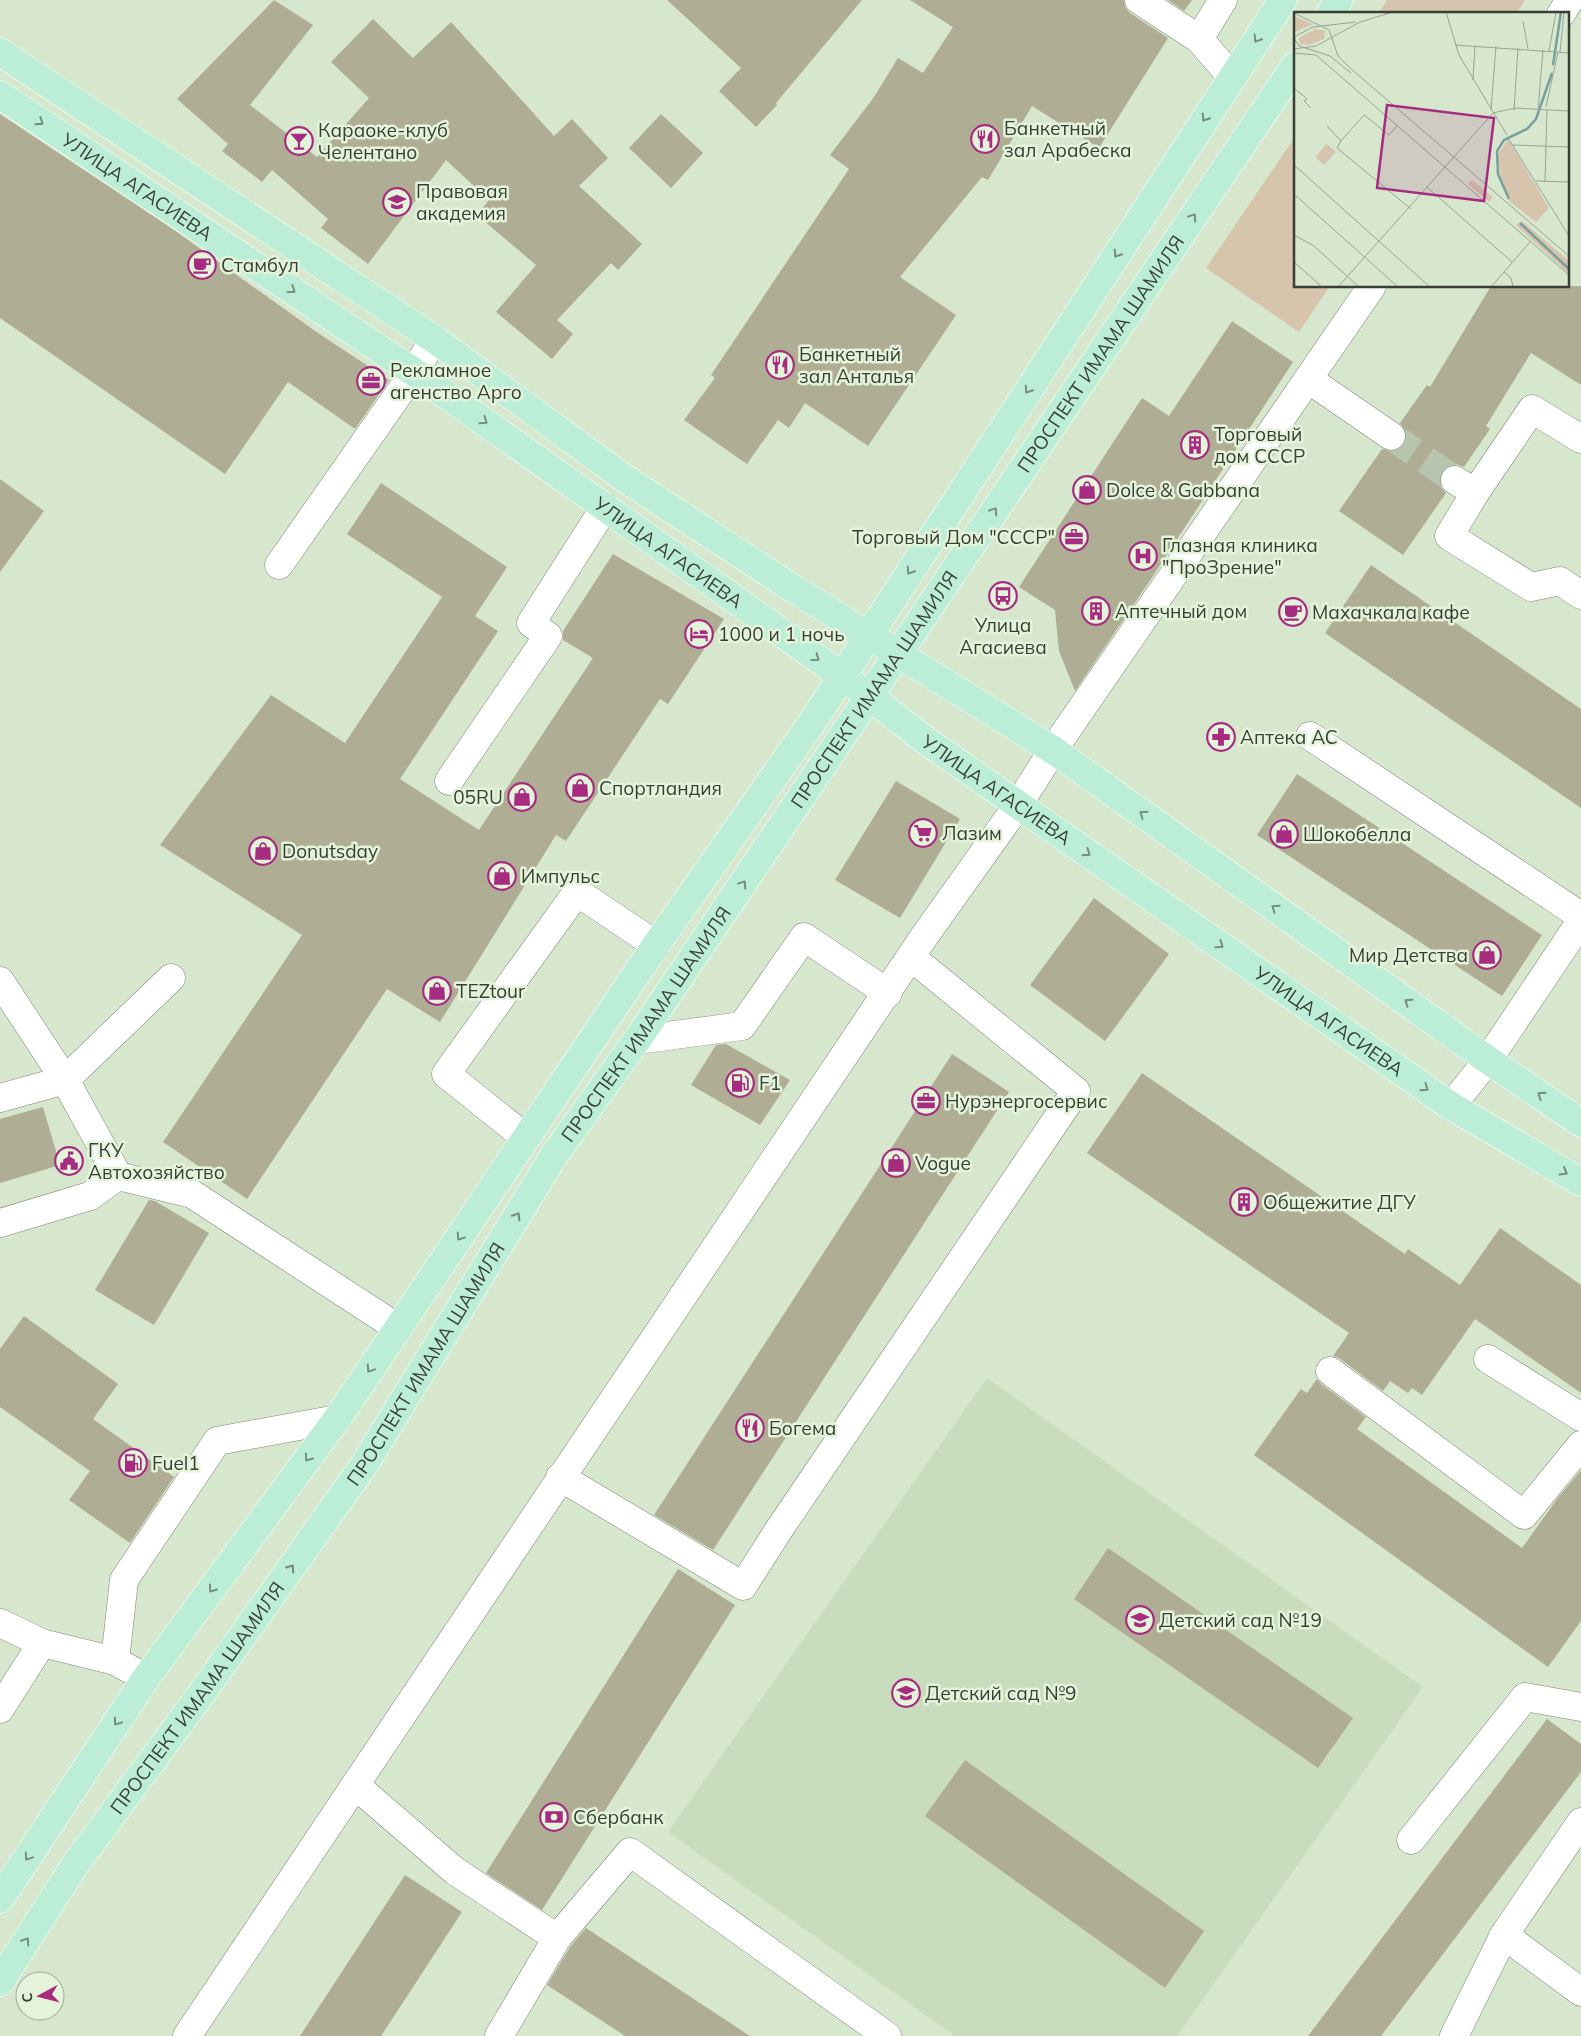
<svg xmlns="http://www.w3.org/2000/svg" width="1581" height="2036" viewBox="0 0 1581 2036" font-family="Mulish,sans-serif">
<rect width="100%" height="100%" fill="#d7e7ce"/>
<path fill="#c9dcbd" d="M987,1378L1423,1687L1177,2036H955L668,1832Z"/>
<g fill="#d6c4ad">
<path d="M1387,0H1525L1516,14H1378Z"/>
<path d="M1295,137V286H1330L1299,332L1206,268Z"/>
</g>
<g fill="#afad93">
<path d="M274,0L313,25L250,105L317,157L369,98L331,62L373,19L413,58L451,22L554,136L572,119L608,158L579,186L642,244L618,270L611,263L557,320L573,334L552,359L496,312L536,265L477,215L489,200L446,160L368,264L321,228L328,219L272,170L262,182L222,151L228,144L177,99Z"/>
<path d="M667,0H862L776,103L777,105L756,127L719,91L741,68Z"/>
<path d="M910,0H1124L1125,7L1130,13L1168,38L1099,148L1032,106L988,180L982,177L900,277L956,315L868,446L805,403L789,428L778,420L747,464L684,420L715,378L711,375L849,169L830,155L874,97L898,58L923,73L953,27Z"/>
<path d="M1168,0H1192L1184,11Z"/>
<path d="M0,114L174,230L318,333L389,380L355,429L288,382L225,474L0,318Z"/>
<path d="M661,114L703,153L671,188L629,148Z"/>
<path d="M1491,286H1581V385L1531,353L1486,426L1490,429L1464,467L1456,464L1448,466L1442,472L1439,480L1441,487L1446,493L1403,555L1339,511L1382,449L1389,451L1397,450L1404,444L1406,438L1405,430L1400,423L1427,385L1430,387Z"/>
<path d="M1232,321L1293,362L1151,579L1075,691L1059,651L1055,610L1019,587L1142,398L1169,416Z"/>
<path d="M0,479L44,511L0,572Z"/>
<path d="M381,483L507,567L475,616L498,631L400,779L479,830L593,658L563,640V631L613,554L724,619L668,704L660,699L566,841L556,835L440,1022L387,989L247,1199L163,1142L302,935L160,845L271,695L345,743L442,597L347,534Z"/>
<path d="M1371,565L1581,709V808L1325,633Z"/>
<path d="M1297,774L1542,935L1502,996L1257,835Z"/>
<path d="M896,781L960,819L900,918L835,880Z"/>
<path d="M1094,898L1169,954L1105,1041L1030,985Z"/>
<path d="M726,1044L790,1080L760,1125L691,1085L716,1045Z"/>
<path d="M952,1054L1009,1092L713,1550L654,1515Z"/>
<path d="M1142,1073L1405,1254L1408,1249L1460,1285L1500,1228L1581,1285V1393L1475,1319L1422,1395L1412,1388L1408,1393L1390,1381L1383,1391L1339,1358L1333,1356L1349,1333L1087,1153Z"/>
<path d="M43,1107L60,1165L0,1183V1119Z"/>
<path d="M149,1200L155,1201L209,1233L154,1325L95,1290Z"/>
<path d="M24,1316L118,1384L93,1419L174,1477L130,1543L69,1500L90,1471L0,1407V1349Z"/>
<path d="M1317,1379L1321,1384L1366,1417L1357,1429L1522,1548L1557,1499L1581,1470V1621L1548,1667L1254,1455L1301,1389L1307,1393Z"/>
<path d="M1108,1548L1353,1718L1318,1768L1074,1599Z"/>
<path d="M678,1569L735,1605L542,1910L486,1873Z"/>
<path d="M1547,1719L1581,1744V1772L1381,2036H1308Z"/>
<path d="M965,1760L1204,1931L1165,1988L925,1816Z"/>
<path d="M405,1875L462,1912L381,2036H300Z"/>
<path d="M586,1928L750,2036H625L547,1985L570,1947Z"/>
</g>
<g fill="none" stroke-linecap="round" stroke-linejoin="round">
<path stroke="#b7c5af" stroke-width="28" stroke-dasharray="28 14" stroke-linecap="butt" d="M1391,436L1455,480"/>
<defs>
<g id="minor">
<path d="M1139,0L1199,39"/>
<path d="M1223,0L1199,39L1232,77"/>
<path d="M1561,14L1570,0"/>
<path d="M1308,379L1391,436"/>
<path d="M1455,480L1475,493L1532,409L1581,439"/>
<path d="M1475,493L1449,536L1531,587L1560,581L1581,595"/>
<path d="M279,565L414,372L434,339"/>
<path d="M1310,736L1581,916"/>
<path d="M449,781L548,636L531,623L605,507"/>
<path d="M0,981L65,1080L171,978"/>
<path d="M637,1040L742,1026L804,937L888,993"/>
<path d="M0,1098L65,1080L118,1176"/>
<path d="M1451,1106L1488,1060L1581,921"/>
<path d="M526,1138L446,1074L577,892L656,945"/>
<path d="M0,1223L90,1196L118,1176L192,1194L398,1328"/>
<path d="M1488,1359L1581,1417"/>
<path d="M1330,1371L1524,1515L1581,1445"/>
<path d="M560,1477L743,1586L778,1531L1076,1091L911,957"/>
<path d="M0,1623L42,1643"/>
<path d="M115,1661L124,1580L217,1441L337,1419"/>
<path d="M0,1709L42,1643L115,1661L146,1678"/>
<path d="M355,1785L455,1871L557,1938L499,2036"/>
<path d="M1411,1840L1525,1697L1581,1707"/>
<path d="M1504,1935L1581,1992"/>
<path d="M557,1938L630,1852L887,2036"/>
<path d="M187,2036L921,941L1018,805L1053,750L1372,286"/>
<path d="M1454,2036L1504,1935L1581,1822"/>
</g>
<g id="major">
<path d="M1330,14L1339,0"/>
<path d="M0,52L434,339L624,478L786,584L1053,750L1488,1060L1581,1123"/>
<path id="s1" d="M0,95L414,372L764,620L869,696L925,740L1451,1106L1581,1182"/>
<path d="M0,1899L146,1678L337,1419L656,945L811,724L1283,0"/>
<path id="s2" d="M0,1982L75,1865L202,1693L364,1465L555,1154L637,1040L1295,66"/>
</g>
</defs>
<use href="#minor" stroke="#7b8a73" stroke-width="29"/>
<use href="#major" stroke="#fff" stroke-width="29"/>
<use href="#minor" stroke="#fff" stroke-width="28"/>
<use href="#major" stroke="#bcedd7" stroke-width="28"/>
</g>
<defs><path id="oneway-chevron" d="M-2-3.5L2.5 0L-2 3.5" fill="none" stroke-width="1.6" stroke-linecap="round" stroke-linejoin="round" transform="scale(1.25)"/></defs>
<g stroke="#748d7e">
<use href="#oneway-chevron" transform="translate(1257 39) rotate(123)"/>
<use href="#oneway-chevron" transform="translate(1205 118) rotate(123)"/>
<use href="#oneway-chevron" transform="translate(40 122) rotate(34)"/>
<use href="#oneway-chevron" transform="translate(1193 217) rotate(-56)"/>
<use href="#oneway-chevron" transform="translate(1117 254) rotate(123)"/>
<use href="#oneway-chevron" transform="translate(292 290) rotate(34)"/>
<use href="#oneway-chevron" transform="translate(1028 390) rotate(123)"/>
<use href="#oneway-chevron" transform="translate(484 421) rotate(35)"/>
<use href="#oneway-chevron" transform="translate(994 511) rotate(-56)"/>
<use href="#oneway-chevron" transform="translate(910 571) rotate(123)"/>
<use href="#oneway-chevron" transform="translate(816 658) rotate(36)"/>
<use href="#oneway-chevron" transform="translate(1143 814) rotate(-145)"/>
<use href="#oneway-chevron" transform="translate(1087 853) rotate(35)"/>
<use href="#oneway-chevron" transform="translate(743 884) rotate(-56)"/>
<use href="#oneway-chevron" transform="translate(1275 908) rotate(-145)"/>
<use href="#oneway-chevron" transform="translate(1220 945) rotate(35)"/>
<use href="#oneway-chevron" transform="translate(1408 1002) rotate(-145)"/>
<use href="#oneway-chevron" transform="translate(1425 1088) rotate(35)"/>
<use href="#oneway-chevron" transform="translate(1541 1095) rotate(-146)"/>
<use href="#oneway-chevron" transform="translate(1564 1172) rotate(30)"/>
<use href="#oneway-chevron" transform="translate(517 1216) rotate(-58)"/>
<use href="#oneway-chevron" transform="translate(460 1237) rotate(124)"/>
<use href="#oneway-chevron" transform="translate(370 1369) rotate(124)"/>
<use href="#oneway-chevron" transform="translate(308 1458) rotate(126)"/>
<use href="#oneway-chevron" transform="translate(291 1568) rotate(-55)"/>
<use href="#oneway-chevron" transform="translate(212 1589) rotate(126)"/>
<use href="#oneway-chevron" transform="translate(117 1722) rotate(124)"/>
<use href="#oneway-chevron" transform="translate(28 1857) rotate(124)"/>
<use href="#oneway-chevron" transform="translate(26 1941) rotate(-57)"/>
</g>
<defs>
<symbol id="restaurant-ring" viewBox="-11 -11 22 22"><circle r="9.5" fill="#e4f4db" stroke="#a72c81" stroke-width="1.5"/><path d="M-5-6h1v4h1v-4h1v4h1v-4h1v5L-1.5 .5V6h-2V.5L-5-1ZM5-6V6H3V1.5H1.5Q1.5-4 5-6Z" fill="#a72c81"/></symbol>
<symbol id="bar-ring" viewBox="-11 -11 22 22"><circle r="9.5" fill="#e4f4db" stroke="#a72c81" stroke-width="1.5"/><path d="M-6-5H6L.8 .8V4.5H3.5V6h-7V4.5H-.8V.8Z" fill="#a72c81"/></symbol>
<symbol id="university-ring" viewBox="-11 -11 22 22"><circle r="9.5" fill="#e4f4db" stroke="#a72c81" stroke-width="1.5"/><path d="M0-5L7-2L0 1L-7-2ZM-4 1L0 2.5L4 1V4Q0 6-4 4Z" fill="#a72c81"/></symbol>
<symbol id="cafe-ring" viewBox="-11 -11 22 22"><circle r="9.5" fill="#e4f4db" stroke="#a72c81" stroke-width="1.5"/><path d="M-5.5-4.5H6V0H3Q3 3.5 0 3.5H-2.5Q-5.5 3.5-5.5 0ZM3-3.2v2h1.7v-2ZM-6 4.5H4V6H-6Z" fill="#a72c81"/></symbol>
<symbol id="office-ring" viewBox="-11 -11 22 22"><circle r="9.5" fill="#e4f4db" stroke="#a72c81" stroke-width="1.5"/><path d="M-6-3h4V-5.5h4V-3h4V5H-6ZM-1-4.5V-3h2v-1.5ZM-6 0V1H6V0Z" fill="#a72c81"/></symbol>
<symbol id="building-ring" viewBox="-11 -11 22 22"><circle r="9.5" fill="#e4f4db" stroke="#a72c81" stroke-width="1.5"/><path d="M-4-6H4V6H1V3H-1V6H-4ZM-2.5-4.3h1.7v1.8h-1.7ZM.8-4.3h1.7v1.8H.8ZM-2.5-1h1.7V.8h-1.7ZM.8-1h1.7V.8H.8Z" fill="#a72c81"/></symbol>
<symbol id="shop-ring" viewBox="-11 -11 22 22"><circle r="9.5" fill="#e4f4db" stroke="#a72c81" stroke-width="1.5"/><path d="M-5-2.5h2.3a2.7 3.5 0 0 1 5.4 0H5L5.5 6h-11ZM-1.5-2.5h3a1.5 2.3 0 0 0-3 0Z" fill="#a72c81"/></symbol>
<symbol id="hospital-ring" viewBox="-11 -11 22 22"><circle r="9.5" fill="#e4f4db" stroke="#a72c81" stroke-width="1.5"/><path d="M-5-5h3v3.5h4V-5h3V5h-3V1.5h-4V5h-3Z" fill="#a72c81"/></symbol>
<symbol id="bus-ring" viewBox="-11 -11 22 22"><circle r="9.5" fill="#e4f4db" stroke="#a72c81" stroke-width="1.5"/><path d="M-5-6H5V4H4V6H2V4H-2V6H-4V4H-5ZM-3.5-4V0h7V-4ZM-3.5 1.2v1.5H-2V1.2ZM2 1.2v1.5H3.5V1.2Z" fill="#a72c81"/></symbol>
<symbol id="hotel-ring" viewBox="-11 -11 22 22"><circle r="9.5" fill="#e4f4db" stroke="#a72c81" stroke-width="1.5"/><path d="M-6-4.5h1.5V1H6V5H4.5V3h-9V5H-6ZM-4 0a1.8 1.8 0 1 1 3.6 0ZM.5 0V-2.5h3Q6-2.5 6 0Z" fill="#a72c81"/></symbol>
<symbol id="pharmacy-ring" viewBox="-11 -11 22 22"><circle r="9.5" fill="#e4f4db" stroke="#a72c81" stroke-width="1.5"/><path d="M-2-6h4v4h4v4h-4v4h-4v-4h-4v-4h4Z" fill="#a72c81"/></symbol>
<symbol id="supermarket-ring" viewBox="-11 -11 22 22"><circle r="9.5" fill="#e4f4db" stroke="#a72c81" stroke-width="1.5"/><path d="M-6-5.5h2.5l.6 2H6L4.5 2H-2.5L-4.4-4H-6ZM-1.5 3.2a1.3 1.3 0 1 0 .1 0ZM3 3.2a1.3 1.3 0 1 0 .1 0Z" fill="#a72c81"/></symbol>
<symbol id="fuel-ring" viewBox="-11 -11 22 22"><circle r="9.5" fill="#e4f4db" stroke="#a72c81" stroke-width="1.5"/><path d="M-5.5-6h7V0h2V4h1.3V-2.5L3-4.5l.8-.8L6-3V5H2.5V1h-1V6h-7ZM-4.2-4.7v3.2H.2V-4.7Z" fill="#a72c81"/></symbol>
<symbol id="civic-ring" viewBox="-11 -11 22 22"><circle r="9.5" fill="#e4f4db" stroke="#a72c81" stroke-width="1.5"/><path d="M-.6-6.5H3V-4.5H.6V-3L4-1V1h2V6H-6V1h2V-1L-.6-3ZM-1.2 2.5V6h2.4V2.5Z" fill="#a72c81"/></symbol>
<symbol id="school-ring" viewBox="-11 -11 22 22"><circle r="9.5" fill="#e4f4db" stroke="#a72c81" stroke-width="1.5"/><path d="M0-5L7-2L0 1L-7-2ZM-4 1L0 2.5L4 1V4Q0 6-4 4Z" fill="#a72c81"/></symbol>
<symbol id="bank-ring" viewBox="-11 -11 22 22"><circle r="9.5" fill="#e4f4db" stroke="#a72c81" stroke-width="1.5"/><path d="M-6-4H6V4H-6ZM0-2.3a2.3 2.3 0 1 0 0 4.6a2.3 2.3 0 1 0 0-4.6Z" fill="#a72c81"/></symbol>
</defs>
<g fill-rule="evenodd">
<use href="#restaurant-ring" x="969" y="123" width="32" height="32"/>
<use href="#bar-ring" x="283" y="125" width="32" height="32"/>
<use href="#university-ring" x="381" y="186" width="32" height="32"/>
<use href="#cafe-ring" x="186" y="249" width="32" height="32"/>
<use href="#restaurant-ring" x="764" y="349" width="32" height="32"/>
<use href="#office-ring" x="355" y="365" width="32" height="32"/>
<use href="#building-ring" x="1179" y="429" width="32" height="32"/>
<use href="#shop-ring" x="1071" y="474" width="32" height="32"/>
<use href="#office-ring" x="1058" y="521" width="32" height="32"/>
<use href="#hospital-ring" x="1127" y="540" width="32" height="32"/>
<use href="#bus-ring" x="987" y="580" width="32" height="32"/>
<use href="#building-ring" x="1080" y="595" width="32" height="32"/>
<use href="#cafe-ring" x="1277" y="596" width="32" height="32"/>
<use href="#hotel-ring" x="683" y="618" width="32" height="32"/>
<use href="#pharmacy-ring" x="1205" y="721" width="32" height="32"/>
<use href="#shop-ring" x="564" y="772" width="32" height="32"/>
<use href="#shop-ring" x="506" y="781" width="32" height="32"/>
<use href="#supermarket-ring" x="907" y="817" width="32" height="32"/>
<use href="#shop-ring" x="1268" y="818" width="32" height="32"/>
<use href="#shop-ring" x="247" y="835" width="32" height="32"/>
<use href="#shop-ring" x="486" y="860" width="32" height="32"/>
<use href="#shop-ring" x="1471" y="939" width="32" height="32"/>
<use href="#shop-ring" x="421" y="975" width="32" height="32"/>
<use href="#fuel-ring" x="724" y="1067" width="32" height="32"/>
<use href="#office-ring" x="910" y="1085" width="32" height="32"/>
<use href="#civic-ring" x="53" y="1145" width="32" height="32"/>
<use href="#shop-ring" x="880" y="1147" width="32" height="32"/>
<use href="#building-ring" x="1228" y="1186" width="32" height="32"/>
<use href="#restaurant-ring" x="734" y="1412" width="32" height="32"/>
<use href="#fuel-ring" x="117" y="1447" width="32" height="32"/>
<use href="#school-ring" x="1124" y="1604" width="32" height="32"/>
<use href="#school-ring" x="890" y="1677" width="32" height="32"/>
<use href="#bank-ring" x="538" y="1801" width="32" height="32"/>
</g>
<g text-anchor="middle" stroke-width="5" stroke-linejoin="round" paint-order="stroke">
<g font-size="19" fill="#393f35" stroke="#e4f4db" text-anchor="start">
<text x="1004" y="135">Банкетный<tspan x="1004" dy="22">зал Арабеска</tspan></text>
<text x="318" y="137">Караоке-клуб<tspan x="318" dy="22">Челентано</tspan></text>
<text x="416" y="198">Правовая<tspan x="416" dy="22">академия</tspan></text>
<text x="221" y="272">Стамбул</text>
<text x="799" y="361">Банкетный<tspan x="799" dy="22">зал Анталья</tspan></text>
<text x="390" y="377">Рекламное<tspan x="390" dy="22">агенство Арго</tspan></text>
<text x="1214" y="441">Торговый<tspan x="1214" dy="22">дом СССР</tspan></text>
<text x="1106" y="497">Dolce &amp; Gabbana</text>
<text x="1055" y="544" text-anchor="end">Торговый Дом "СССР"</text>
<text x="1162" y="552">Глазная клиника<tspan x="1162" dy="22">"ПроЗрение"</tspan></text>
<text x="1115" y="618">Аптечный дом</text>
<text x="1312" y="619">Махачкала кафе</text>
<text x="1003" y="632" text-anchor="middle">Улица<tspan x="1003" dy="22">Агасиева</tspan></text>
<text x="718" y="641">1000 и 1 ночь</text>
<text x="1240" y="744">Аптека АС</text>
<text x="599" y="795">Спортландия</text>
<text x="503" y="804" text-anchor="end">05RU</text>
<text x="942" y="840">Лазим</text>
<text x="1303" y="841">Шокобелла</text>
<text x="282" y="858">Donutsday</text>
<text x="521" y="883">Импульс</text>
<text x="1468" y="962" text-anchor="end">Мир Детства</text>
<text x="456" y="998">TEZtour</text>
<text x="759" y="1090">F1</text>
<text x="945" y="1108">Нурэнергосервис</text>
<text x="88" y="1157">ГКУ<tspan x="88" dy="22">Автохозяйство</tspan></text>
<text x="915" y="1170">Vogue</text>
<text x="1263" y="1209">Общежитие ДГУ</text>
<text x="769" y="1435">Богема</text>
<text x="152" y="1470">Fuel1</text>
<text x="1159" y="1627">Детский сад №19</text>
<text x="925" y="1700">Детский сад №9</text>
<text x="573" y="1824">Сбербанк</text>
</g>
<g font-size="19" fill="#393f35" stroke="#e4f4db">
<text dy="7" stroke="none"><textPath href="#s1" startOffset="165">УЛИЦА АГАСИЕВА</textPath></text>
<text dy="7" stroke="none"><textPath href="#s2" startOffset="1966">ПРОСПЕКТ ИМАМА ШАМИЛЯ</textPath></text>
<text dy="7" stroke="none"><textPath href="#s1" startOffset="810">УЛИЦА АГАСИЕВА</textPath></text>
<text dy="7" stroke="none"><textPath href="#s2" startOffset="1561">ПРОСПЕКТ ИМАМА ШАМИЛЯ</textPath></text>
<text dy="7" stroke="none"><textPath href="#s1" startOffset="1215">УЛИЦА АГАСИЕВА</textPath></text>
<text dy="7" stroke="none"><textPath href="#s1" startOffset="1620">УЛИЦА АГАСИЕВА</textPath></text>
<text dy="7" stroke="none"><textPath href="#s2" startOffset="1156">ПРОСПЕКТ ИМАМА ШАМИЛЯ</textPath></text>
<text dy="7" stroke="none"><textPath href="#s2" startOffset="751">ПРОСПЕКТ ИМАМА ШАМИЛЯ</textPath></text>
<text dy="7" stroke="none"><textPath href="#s2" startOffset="346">ПРОСПЕКТ ИМАМА ШАМИЛЯ</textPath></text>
</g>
</g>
<g transform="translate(1294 12)">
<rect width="275" height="275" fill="#d7e7ce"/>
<path d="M0,4L19,12L1,20ZM21,17L31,19L30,27L15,33L6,32L5,26ZM214,127L255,196L242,210L216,190L206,162L204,142ZM33,132L42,140L30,153L21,145ZM178,168L199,185L195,190L174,172ZM228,209L275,249V262L222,213Z" fill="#d6c4ad"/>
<path fill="none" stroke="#789f9e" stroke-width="2.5" d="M259,53L267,0M215,187L204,162L203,139L210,128L233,117L242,107L258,61M226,211L275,257"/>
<path fill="none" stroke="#98a491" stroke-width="1" d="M152,0L165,43L213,123M0,1L35,18L44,44L56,56L275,244M229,9L234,37M0,25L19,15L62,10M0,26L5,34L36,44L57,61M161,33L275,41M0,37L22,34L66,10L99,0M255,39L262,0M266,40L270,0M0,41L22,43L275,263M179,68L181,34M0,76L13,87L10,89L17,96M252,95L264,40M197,98L202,34M244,98L249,38M220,99L224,36M33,114L47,129L43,136L117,197M214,126L275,224M47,129L70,103L95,123L104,113M219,133L275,135M0,153L136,275M242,169L275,170M251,170L253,98M133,175L218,250M0,182L104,275M0,223L20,234L65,275M0,250L28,275M210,260L217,266L219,275M44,275L199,101L221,96L275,99M197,275L236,230"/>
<path fill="#a72c81" fill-opacity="0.15" stroke="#a72c81" stroke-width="2.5" d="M93,93L200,106L190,189L83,176Z"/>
<rect width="275" height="275" fill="none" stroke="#393f35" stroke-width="2.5"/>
</g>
<g transform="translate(40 1996) rotate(263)"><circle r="24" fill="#e4f4db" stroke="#a0ac99"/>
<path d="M0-4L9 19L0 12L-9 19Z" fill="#a72c81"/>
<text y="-8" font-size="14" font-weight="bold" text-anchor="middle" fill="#393f35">С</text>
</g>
</svg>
